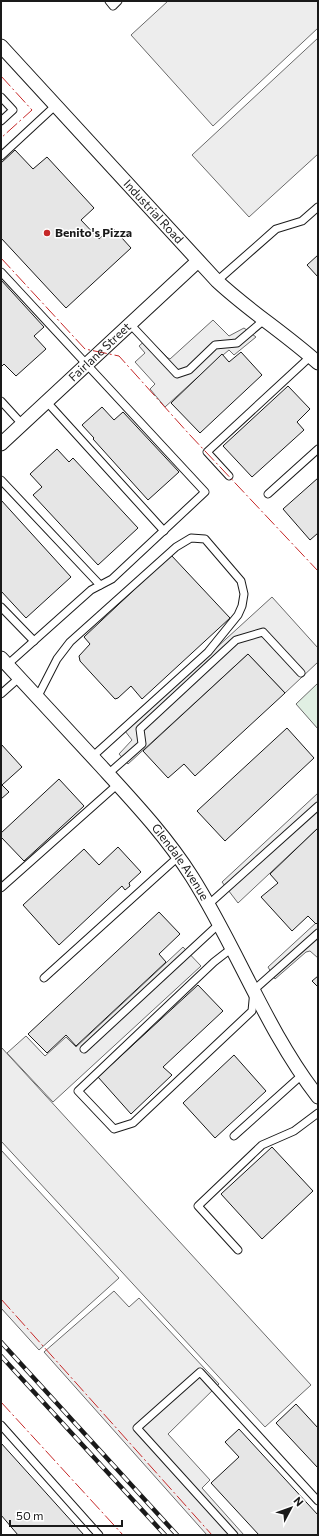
<svg xmlns="http://www.w3.org/2000/svg" width="319" height="1536" viewBox="0 0 319 1536" font-family="Commissioner,sans-serif">
<rect width="100%" height="100%" fill="#fff"/>
<path fill="#e0efe3" stroke="#6a6a6a" d="M318,683V729L296,704Z"/>
<g fill="#ededed" stroke="#6a6a6a">
<path d="M168,1H318V28L213,126L131,35Z"/>
<path d="M318,38V154L249,217L192,155Z"/>
<path d="M213,320L229,336L244,328L256,337L234,355L229,350L223,355H222L165,407L150,389L155,384L135,362L145,353L139,346L148,338L168,358L170,359Z"/>
<path d="M272,597L318,648V662L285,693L248,654L128,764L119,754L132,740L125,731Z"/>
<path d="M318,793V828L238,903L222,882Z"/>
<path d="M318,921V958L310,951L306,952L275,979L268,967Z"/>
<path d="M183,947L201,966L53,1102L7,1053L26,1036L45,1056L66,1037L76,1047Z"/>
<path d="M1,1047L311,1385L265,1427L1,1141Z"/>
<path d="M1,1150L119,1278L39,1350L1,1308Z"/>
<path d="M114,1291L129,1307L139,1298L219,1384L168,1434L210,1480L202,1488L244,1535H207L44,1352Z"/>
</g>
<g fill="#e6e6e6" stroke="#1a1a1a">
<path d="M15,150L33,169L47,157L94,208L81,220L99,239L112,227L131,248L66,308L1,238V163Z"/>
<path d="M318,255V277L307,265Z"/>
<path d="M1,280L44,327L34,336L46,349L16,376L4,364L1,367Z"/>
<path d="M241,352L262,375L200,433L171,403L222,354L229,362Z"/>
<path d="M288,386L310,409L297,422L304,430L252,477L223,446Z"/>
<path d="M102,407L114,420L123,412L179,472L148,500L93,439L94,438L82,425Z"/>
<path d="M57,449L69,462L73,458L138,528L98,565L33,495L42,487L30,474Z"/>
<path d="M318,478V533L310,540L283,509Z"/>
<path d="M1,500L71,577L26,618L1,591Z"/>
<path d="M171,555L230,618L142,699L131,686L118,698L115,699L80,661L79,656L90,644L84,637Z"/>
<path d="M248,654L285,693L195,776L184,764L168,778L143,751Z"/>
<path d="M287,728L314,758L225,841L197,811Z"/>
<path d="M1,744L22,767L2,785L9,792L1,799Z"/>
<path d="M59,779L84,806L24,861L1,837V833Z"/>
<path d="M318,828V922L316,924L308,916L292,931L261,897L278,883L270,874Z"/>
<path d="M118,847L141,872L129,883L130,886L125,890L122,886L59,945L23,905L84,849L99,865Z"/>
<path d="M159,912L180,934L159,954L166,962L76,1046L66,1035L47,1053L28,1034Z"/>
<path d="M318,976V987L312,981Z"/>
<path d="M198,985L223,1011L163,1067L172,1075L131,1114L98,1077Z"/>
<path d="M234,1055L266,1091L215,1138L183,1103Z"/>
<path d="M272,1147L313,1191L262,1239L221,1194Z"/>
<path d="M296,1404L318,1428V1468L276,1423Z"/>
<path d="M239,1429L318,1515V1535H259L211,1483L239,1457L225,1442Z"/>
<path d="M1,1443L84,1535H18L1,1515Z"/>
</g>
<g fill="none" stroke-linecap="round" stroke-linejoin="round">
<defs>
<g id="lane">
<path d="M109,1L113,6L118,1"/>
<path d="M1,97L13,110L1,121"/>
<path d="M1,156L55,106"/>
<path d="M1,272L205,492L112,579L91,590L7,665"/>
<path d="M217,281L276,229L302,221L318,207"/>
<path d="M130,324L177,374L189,370L215,345L237,343L264,320"/>
<path d="M1,401L22,424"/>
<path d="M46,401L164,531"/>
<path d="M229,476L207,452L311,356"/>
<path d="M1,480L100,585"/>
<path d="M268,494L318,449"/>
<path d="M1,607L34,641"/>
<path d="M1,694L19,678"/>
<path d="M37,698L57,659L70,642L176,547L191,538L205,539L241,581L244,594L242,606L238,615L208,652L92,757"/>
<path d="M108,774L142,744L140,729L236,640L263,632L301,673"/>
<path d="M1,888L118,784"/>
<path d="M209,904L318,806"/>
<path d="M232,948L214,962L78,1091L114,1129L133,1123L252,1011L254,990L318,933"/>
<path d="M44,978L178,857"/>
<path d="M84,1049L219,924"/>
<path d="M234,1136L303,1074"/>
<path d="M238,1250L198,1206L262,1145L294,1131L318,1113"/>
<path d="M1,1425L99,1535"/>
<path d="M234,1535L137,1428L200,1372L318,1501"/>
</g>
<g id="street">
<path id="s1" d="M1,46L217,281C249,311 286,334 318,363"/>
<path id="s2" d="M1,444L198,261"/>
<path id="s3" d="M1,658C34,694 67,729 100,765C132,800 166,836 192,877C237,948 266,1030 318,1097"/>
</g>
</defs>
<use href="#lane" stroke="#1a1a1a" stroke-width="9"/>
<use href="#street" stroke="#1a1a1a" stroke-width="15"/>
<use href="#lane" stroke="#fff" stroke-width="7"/>
<use href="#street" stroke="#fff" stroke-width="13"/>
<defs>
<g id="rail">
<path d="M1,1342L177,1535"/>
<path d="M1,1356L165,1535"/>
</g>
</defs>
<use href="#rail" stroke="#1a1a1a" stroke-width="4.5"/>
<use href="#rail" stroke="#fff" stroke-width="3" stroke-dasharray="9" stroke-linecap="butt"/>
<g stroke="#c62828" stroke-width="1" stroke-dasharray="14 3 2 3" stroke-linecap="butt">
<path d="M1,76L32,110L1,138"/>
<path d="M1,258L85,349L119,356L189,434L318,571"/>
<path d="M1,1299L212,1535"/>
<path d="M1,1402L123,1535"/>
</g>
</g>
<circle fill="#c62828" stroke="#fff" stroke-width="1.5" cx="47" cy="233" r="4"/>
<g text-anchor="middle" stroke-width="3" stroke-linejoin="round" paint-order="stroke">
<g font-size="12" fill="#1a1a1a" stroke="#fff">
<text dy="4" stroke="none"><textPath href="#s1" startOffset="225">Industrial Road</textPath></text>
<text dy="4" stroke="none"><textPath href="#s2" startOffset="135">Fairlane Street</textPath></text>
<text dy="4" stroke="none"><textPath href="#s3" startOffset="272">Glendale Avenue</textPath></text>
</g>
<g font-size="12" font-weight="bold" fill="#1a1a1a" stroke="#fff" text-anchor="start">
<text x="55" y="237">Benito's Pizza</text>
</g>
</g>
<rect width="319" height="1536" fill="none" stroke="#1a1a1a" stroke-width="4"/>
<g transform="translate(291 1508) rotate(49)" stroke="#ffffff" stroke-width="3" paint-order="stroke">
<path d="M0-3L7 15L0 10L-7 15Z" fill="#1a1a1a"/>
<text y="-6" font-size="11" font-weight="bold" text-anchor="middle" fill="#1a1a1a">N</text>
</g>
<path d="M10 1520v6h112v-6" fill="none" stroke="#1a1a1a" stroke-width="2"/>
<text x="16" y="1520" font-size="12" fill="#1a1a1a" stroke="#ffffff" stroke-width="3" paint-order="stroke">50 m</text>
</svg>
